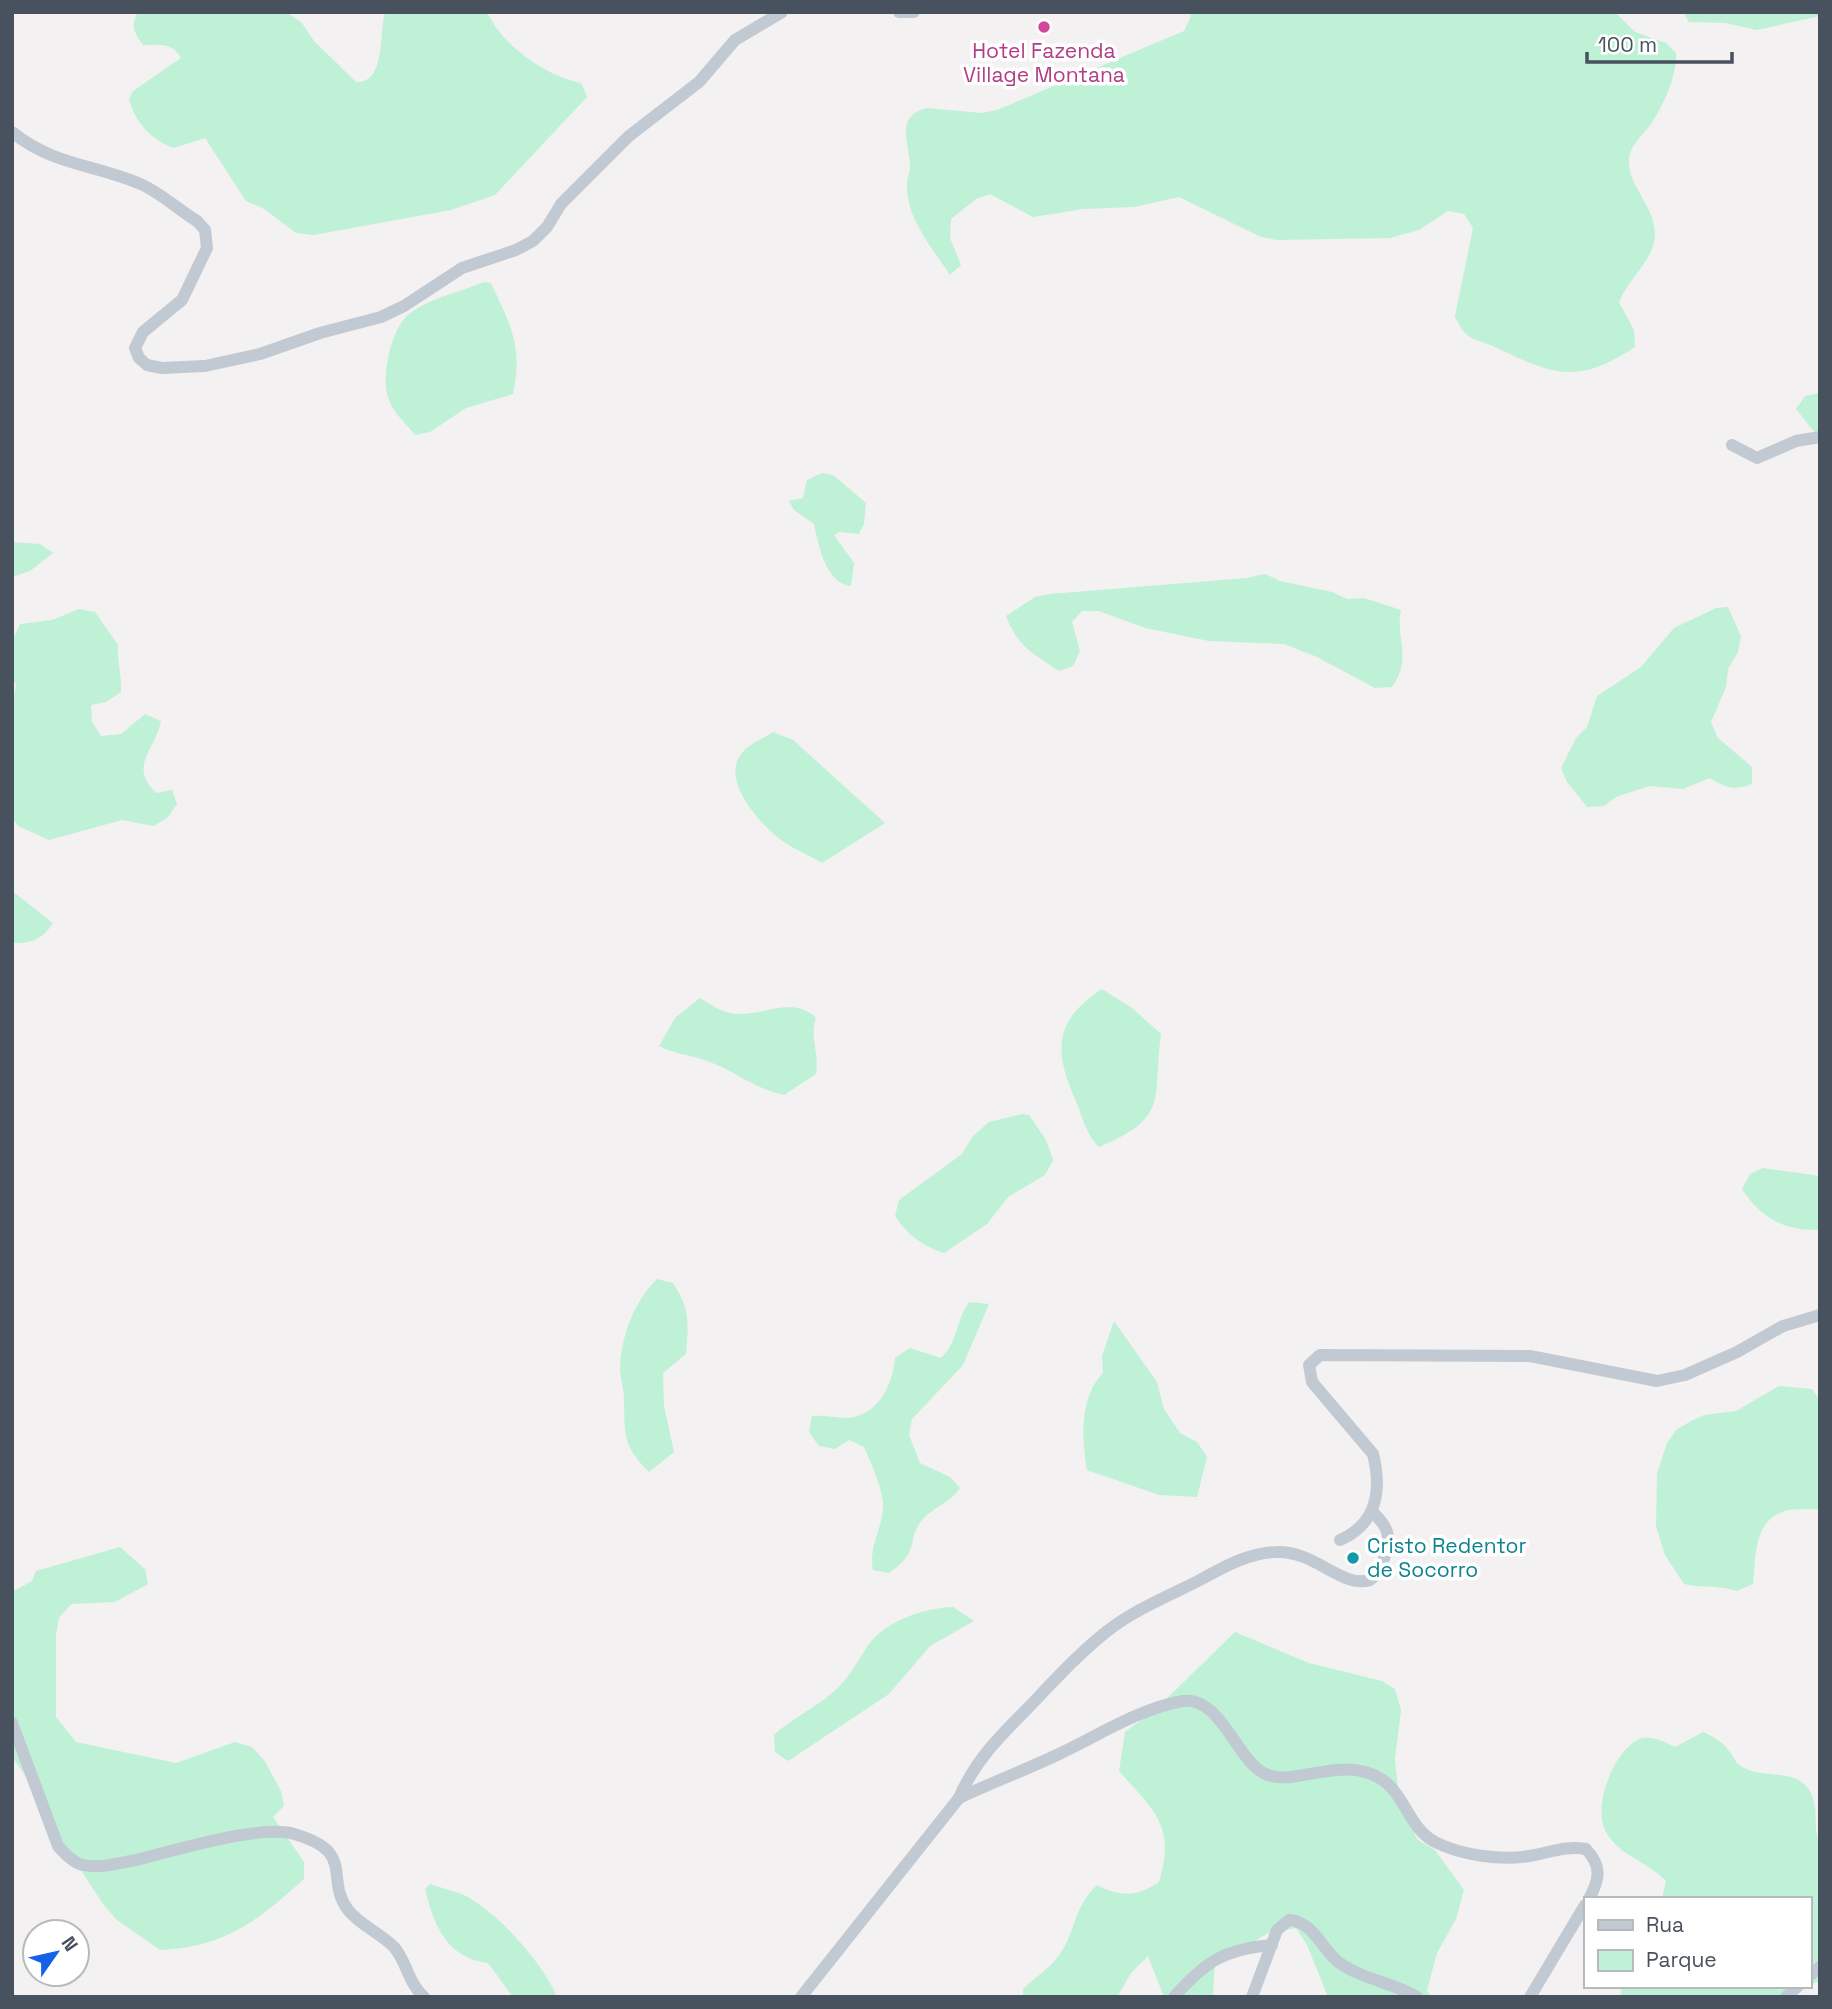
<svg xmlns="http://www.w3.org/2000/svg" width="1832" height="2009" viewBox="0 0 1832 2009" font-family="'Space Grotesk',sans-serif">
<rect width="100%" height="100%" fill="#f3f1f1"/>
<g fill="#bff1d6">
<path d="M138,12H286L302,23L314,41L356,82C386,84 379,32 385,12H485C492,17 492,23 498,30C517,55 551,77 581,83L587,97L495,195L451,210L314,235L296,233L264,209L246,201L205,138L174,148C151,140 135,122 129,99L133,91L181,58C171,41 160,46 143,45C134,32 130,26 138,12Z"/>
<path d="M1190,12H1615L1635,32L1666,43L1676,53C1677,76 1664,104 1651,124C1643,135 1630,145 1629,160C1628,190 1660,208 1654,242C1651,261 1628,280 1619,302L1634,330L1635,347C1578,385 1553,375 1495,347C1473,337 1466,342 1455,316L1473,228L1464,214L1448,211L1419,230L1390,238L1277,240L1261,237L1179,197L1134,207L1083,209L1033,217L990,194L976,199L951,219L950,238L961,265L950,275C933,249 905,217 907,183C907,178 910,172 910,167C910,143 894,117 926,108L982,113L997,110L1184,31L1191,16Z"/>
<path d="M1683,12H1820V16L1757,30L1725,23L1689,22Z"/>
<path d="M484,282L491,283C511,326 523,347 513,394L466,408L430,432L415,435C406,424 394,413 389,400C380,379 391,328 409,314C430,298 460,292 484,282Z"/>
<path d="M1820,393V434H1816L1796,409L1805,396Z"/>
<path d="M822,473L833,475L866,503L864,524L859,534L839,532L834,535L854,563L851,586C826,584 818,544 814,524L794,510L789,501L803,498L807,480Z"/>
<path d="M12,542L40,544L53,553L30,571L12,577Z"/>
<path d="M1265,574L1280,581L1332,592L1347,599L1364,598L1401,610C1395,640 1413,657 1392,687L1375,688L1317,657L1284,644L1209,641L1145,628L1099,611H1082L1072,622L1080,651L1073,666L1059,671C1033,653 1019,649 1006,616L1035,597L1050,594L1247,578Z"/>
<path d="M1728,607L1741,636L1738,652L1728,669L1726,687L1711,722L1718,738L1752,767V784C1735,791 1725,788 1710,778L1683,789L1650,786L1618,796L1604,806L1587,807L1567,782L1561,768L1576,738L1587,727L1597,696L1641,667L1674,628L1716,608Z"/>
<path d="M79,609L95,612L118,645C117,662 122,675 121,692L106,702L91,705L92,722L101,736L121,734L145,714L161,721C155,751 128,765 156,793L172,790L177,804L168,817L154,826L122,820L49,840L18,826L12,817V707L16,685L12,677V641L20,624L52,620Z"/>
<path d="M773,732L793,740L885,823L822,863C810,855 795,850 784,842C762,827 719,780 742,753C749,744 764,738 773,732Z"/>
<path d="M12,891L53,923C43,939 31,944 12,943Z"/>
<path d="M1102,989L1132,1008L1161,1034C1152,1099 1171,1117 1099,1147C1085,1133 1083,1117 1075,1099C1053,1049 1055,1020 1102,989Z"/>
<path d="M700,998C709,1003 720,1011 730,1013C761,1019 791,994 816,1018C809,1038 820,1054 816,1074L784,1095C755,1089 735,1071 707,1061C691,1055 675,1054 659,1046L675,1018Z"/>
<path d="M1022,1114L1029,1115L1046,1140L1053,1160L1045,1175L1008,1197L987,1224L944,1253C922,1246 908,1235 895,1216L899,1200L962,1154L972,1137L989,1122Z"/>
<path d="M1763,1168L1820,1176V1230C1784,1231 1762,1219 1742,1189L1750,1174Z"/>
<path d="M657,1279L673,1283C690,1309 689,1323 686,1354L663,1373L664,1406L674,1452L649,1472C622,1445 625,1434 624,1399C624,1388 620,1378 620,1367C622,1334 634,1302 657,1279Z"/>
<path d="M969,1302L989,1304L963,1365L912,1419L909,1435L920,1463L950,1477L960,1488C950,1503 934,1507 923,1519C905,1539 922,1551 889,1573L873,1570C868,1547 883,1528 883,1505C884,1493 870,1460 864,1447L849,1440L835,1449L819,1446L809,1432L812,1416C824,1415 835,1418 846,1418C878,1417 893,1384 895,1358L910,1348L941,1358C958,1342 956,1320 969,1302Z"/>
<path d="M1114,1321L1157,1382L1164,1409L1180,1433L1197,1442L1207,1457L1197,1497L1159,1495L1087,1470C1082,1439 1079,1397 1103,1373L1102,1356Z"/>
<path d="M1779,1386L1812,1389L1820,1401V1509C1809,1510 1795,1508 1785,1511C1753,1520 1756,1558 1753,1584L1737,1591C1719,1585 1703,1588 1684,1584L1665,1555L1656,1526L1657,1474L1667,1443L1676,1430L1691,1421L1704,1415L1736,1411Z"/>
<path d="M120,1547L145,1569L148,1584L115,1602L71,1604L59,1618L56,1634V1717L76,1742L176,1763L235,1742L252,1747L264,1760L281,1791L284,1806L273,1817L304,1862V1879C257,1921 226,1947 160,1950L117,1920L103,1904L57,1834L38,1795L12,1756V1592L32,1581L36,1571Z"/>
<path d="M953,1607L974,1621L930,1646L889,1694L788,1761L775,1752L774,1735C791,1719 813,1709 831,1694C848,1680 856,1664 867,1647C884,1621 924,1608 953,1607Z"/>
<path d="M1235,1632L1309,1663L1382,1681L1395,1689L1401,1710L1395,1759L1400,1807L1418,1840L1435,1850L1464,1890L1456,1919L1437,1953L1427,1990L1431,1997H1328L1307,1945L1296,1928L1268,1933L1236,1953L1215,1957L1213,1997H1164L1148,1956L1131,1973L1117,1997H1023V1989C1035,1978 1051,1967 1060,1954C1077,1929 1073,1908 1097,1885C1121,1897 1137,1897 1159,1882C1176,1825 1154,1811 1119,1771L1125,1732L1157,1708Z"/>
<path d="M1703,1732C1714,1737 1722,1741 1729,1751C1732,1754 1735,1761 1738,1764C1761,1783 1801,1763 1813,1798C1818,1813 1813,1830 1820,1846V1981L1809,1985V1899H1662L1666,1881C1648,1862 1616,1854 1605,1830C1593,1804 1614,1751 1639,1739C1651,1735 1665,1742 1675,1747Z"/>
<path d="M430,1884C441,1888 455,1891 466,1896C498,1913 543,1963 557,1997H513L488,1963C447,1958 434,1926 425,1889Z"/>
<path d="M1622,1986H1805L1779,1997H1620Z"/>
</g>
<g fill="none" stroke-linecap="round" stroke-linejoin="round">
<g stroke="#c1cad3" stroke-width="12">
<path d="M899,12H914"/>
<path d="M12,132C53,165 92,164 138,183C159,191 177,209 197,221L205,230L207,248L182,300L143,332L135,348L139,358L147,365L162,368L205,366L260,354L320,333L381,317L404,306L462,268L516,250L533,241L547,227L561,204L629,136L699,82L735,40L782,12"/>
<path d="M1732,445L1757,458L1796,441L1820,437"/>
<path d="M1340,1540C1377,1524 1382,1490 1373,1454L1312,1382L1309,1365L1320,1355L1530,1356L1657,1381L1685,1375L1737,1352L1783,1326L1820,1315"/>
<path d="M12,1723L58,1846C64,1853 73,1863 83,1865C100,1869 119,1863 136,1860C174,1851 259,1824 294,1834C357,1852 324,1878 348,1910C360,1925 380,1933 394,1947C407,1962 408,1983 424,1997"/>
<path d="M959,1798C993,1782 1028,1769 1061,1753C1099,1735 1141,1708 1183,1701C1222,1696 1237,1764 1268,1775C1290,1784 1330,1764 1361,1771C1406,1780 1402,1824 1435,1842C1461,1855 1501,1861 1529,1856C1549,1853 1566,1845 1586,1849C1602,1866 1600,1879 1589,1899"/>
<path d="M1809,1976L1820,1967"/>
<path d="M801,1997L959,1798C975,1761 998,1738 1026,1710C1052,1683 1076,1656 1106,1632C1134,1610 1166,1597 1198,1581C1222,1568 1249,1552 1277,1552C1316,1551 1342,1589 1370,1580C1381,1572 1391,1546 1387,1532C1385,1524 1378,1518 1373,1512"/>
<path d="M1174,1997C1205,1962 1224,1949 1272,1945"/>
<path d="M1252,1997L1277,1930L1289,1920C1312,1921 1322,1948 1337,1961C1360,1979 1392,1982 1417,1997"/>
<path d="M1530,1997L1585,1905"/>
<path d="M1786,1997L1798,1986"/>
</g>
</g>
<circle fill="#d1479c" stroke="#fff" stroke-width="2.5" cx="1044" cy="27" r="7"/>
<circle fill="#0f9aa8" stroke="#fff" stroke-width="2.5" cx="1353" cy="1558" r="7"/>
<g text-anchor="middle" stroke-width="7" stroke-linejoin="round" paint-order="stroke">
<g font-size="21" fill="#b23c85" stroke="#fff">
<text x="1044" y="58">Hotel Fazenda<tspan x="1044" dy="24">Village Montana</tspan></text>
</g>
<g font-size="21" fill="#0d838f" stroke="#fff" text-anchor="start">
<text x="1367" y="1553">Cristo Redentor<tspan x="1367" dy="24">de Socorro</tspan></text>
</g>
</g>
<rect width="1832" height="2009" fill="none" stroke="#48525f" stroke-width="28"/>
<rect x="1584" y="1897" width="228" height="91" fill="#ffffff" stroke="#b6babf" stroke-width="2"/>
<rect x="1598" y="1920" width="35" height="10" fill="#c1cad3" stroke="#b6babf" stroke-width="2"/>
<text x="1646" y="1932" font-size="21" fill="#48525f">Rua</text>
<rect x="1598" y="1950" width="35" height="21" fill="#bff1d6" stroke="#b6babf" stroke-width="2"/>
<text x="1646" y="1967" font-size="21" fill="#48525f">Parque</text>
<g transform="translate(56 1953) rotate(56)"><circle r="33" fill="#ffffff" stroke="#b6babf" stroke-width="2"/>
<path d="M0-5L12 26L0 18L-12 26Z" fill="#1562e9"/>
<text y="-10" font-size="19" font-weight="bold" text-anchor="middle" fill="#48525f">N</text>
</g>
<path d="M1587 52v10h145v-10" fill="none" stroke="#48525f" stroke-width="3.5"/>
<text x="1598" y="52" font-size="21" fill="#48525f" stroke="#ffffff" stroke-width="5" paint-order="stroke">100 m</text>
</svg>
